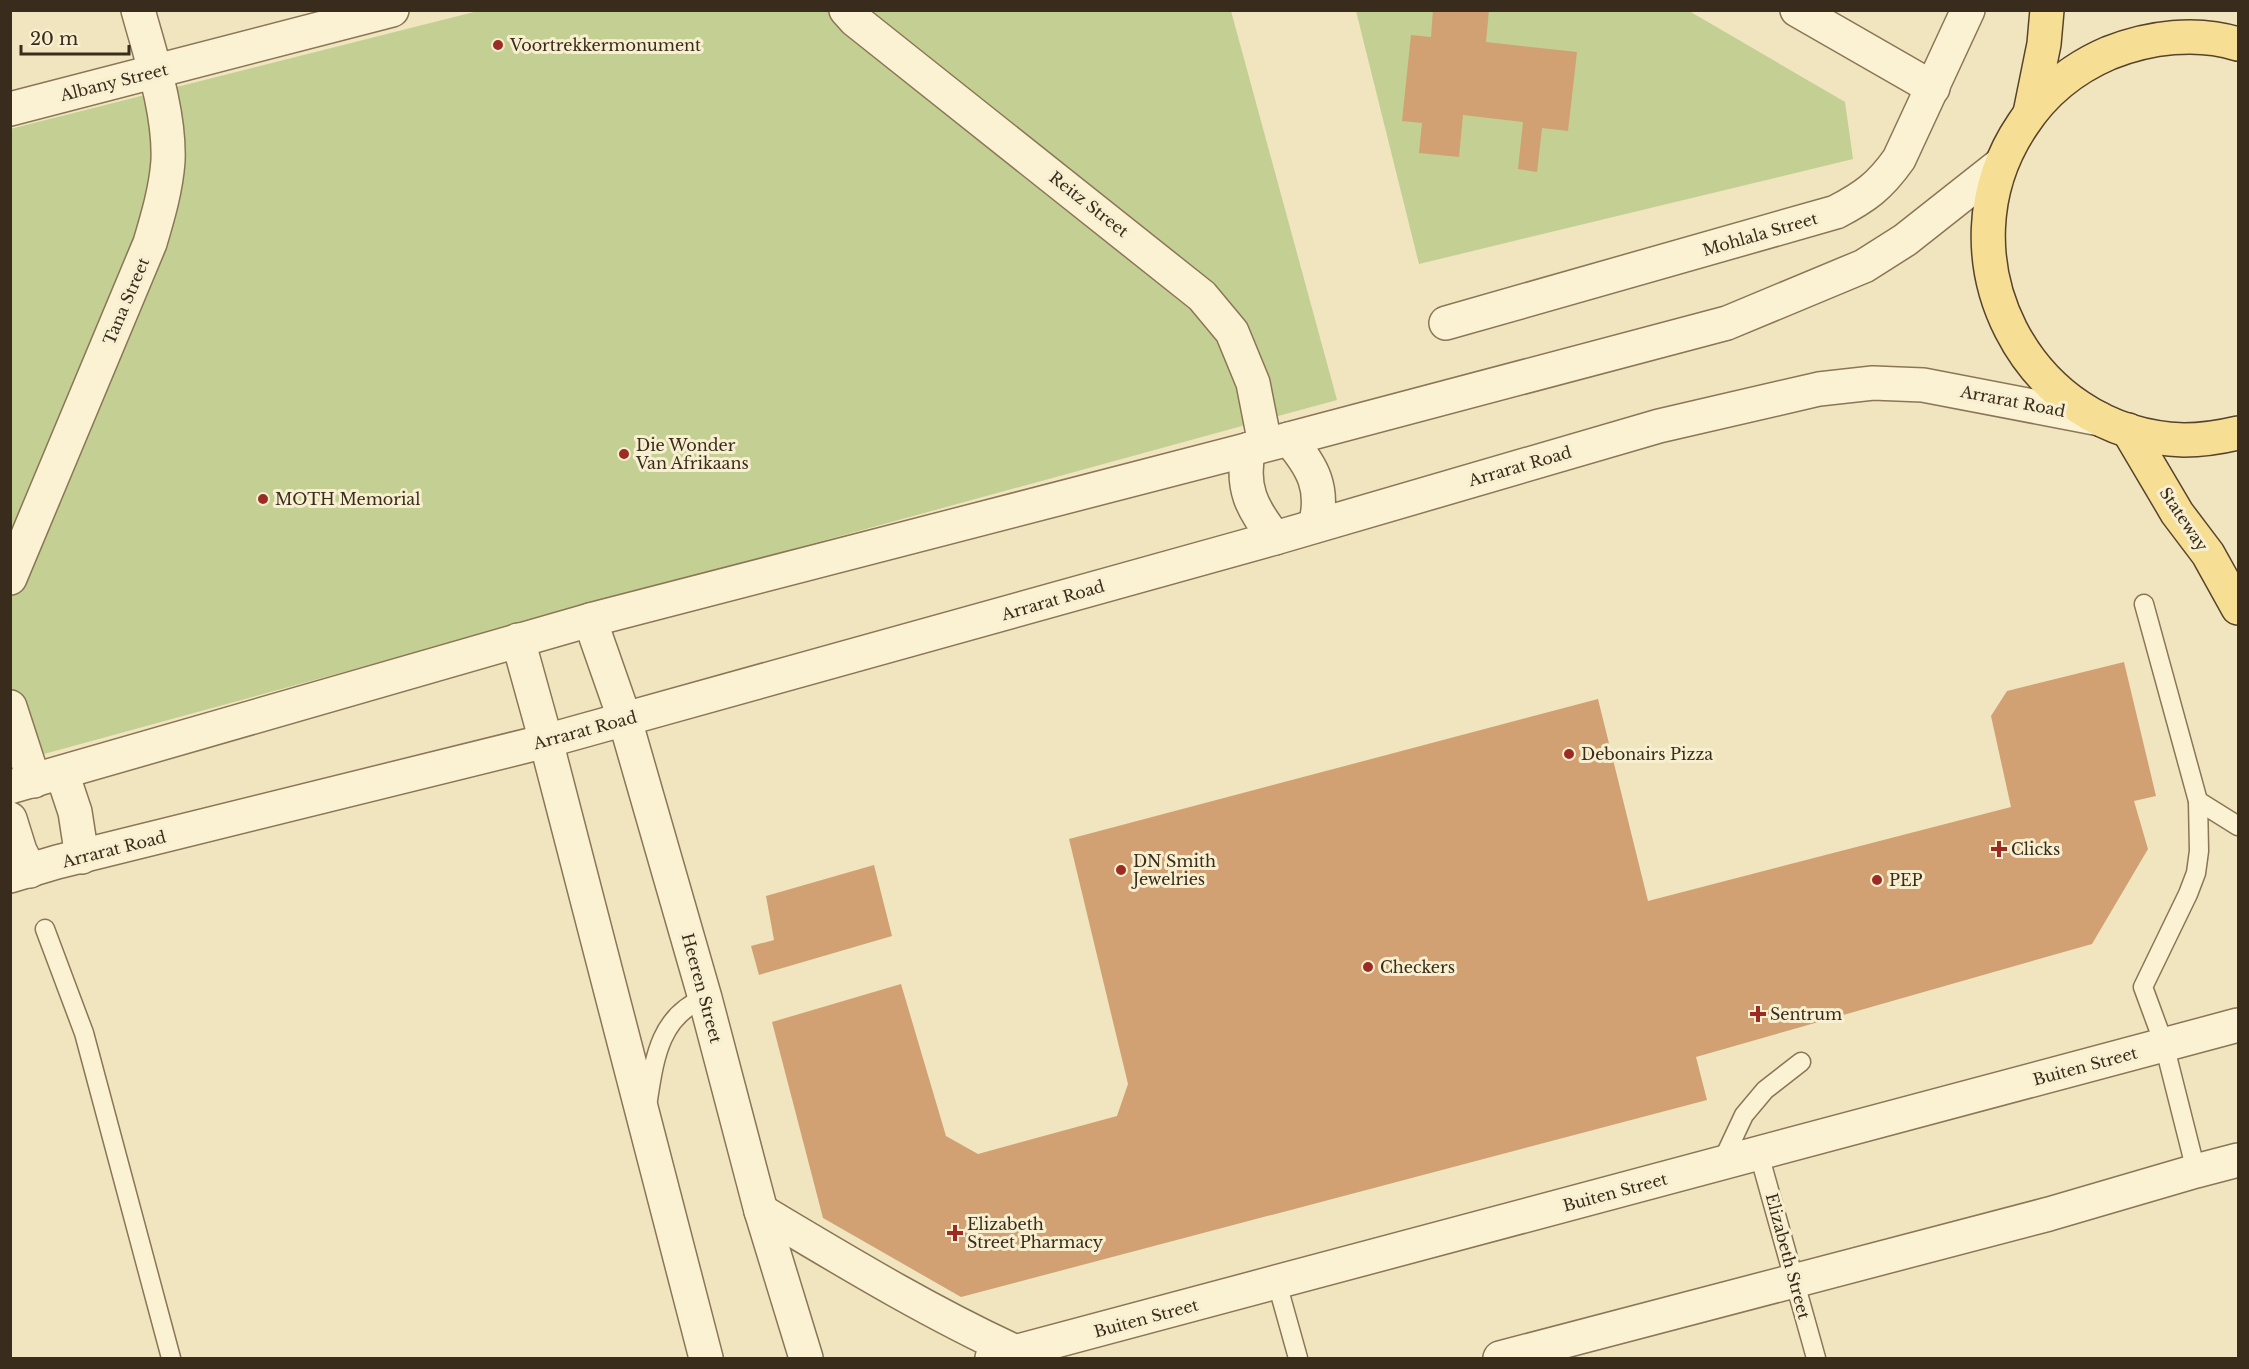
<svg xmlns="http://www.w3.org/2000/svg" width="2249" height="1369" viewBox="0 0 2249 1369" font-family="'Libre Baskerville',serif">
<rect width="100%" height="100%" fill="#f0e5bf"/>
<g fill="#c3cf93">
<path d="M478,11H1231L1337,400L11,763L10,129Z"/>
<path d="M1356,11H1689L1845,102L1853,159L1419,264Z"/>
</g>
<g fill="#d1a173">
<path d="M1433,10H1489L1486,42L1577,52L1568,131L1542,128L1537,172L1518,169L1523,122L1463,115L1459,157L1419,153L1422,123L1402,121L1411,35L1431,37Z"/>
<path d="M2124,662L2156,796L2134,801L2148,849L2092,944L1696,1057L1707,1100L961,1297L823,1218L772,1022L901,984L946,1136L978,1154L1117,1116L1128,1084L1069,839L1598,699L1648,901L2011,807L1991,716L2007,691Z"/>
<path d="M874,865L892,936L759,975L751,946L774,940L766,896Z"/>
</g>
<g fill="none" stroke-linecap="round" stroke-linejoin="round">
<defs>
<g id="service">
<path d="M2144,604L2198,801L2199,851L2196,873L2188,894L2143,987L2164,1044L2196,1171"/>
<path d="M2198,801L2238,826"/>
<path d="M45,929L84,1033L171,1358"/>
<path d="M647,1106C654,1062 658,1016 705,998"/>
<path d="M1759,1154L1816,1358"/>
<path d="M1721,1164L1744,1115L1765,1090L1801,1062"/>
<path d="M1277,1283L1298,1358"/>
</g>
<g id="minor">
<path d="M846,10L855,20L1202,296L1232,332L1253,383L1265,444"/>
<path d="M1797,10L1933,88"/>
<path d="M10,109L392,10"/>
<path d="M1446,323L1836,212C1865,197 1880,186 1899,159L1968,10"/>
<path d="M10,578L150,243C158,216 166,189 168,161C170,113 151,57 138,10"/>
<path d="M590,620L625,720L705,998L761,1211L806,1358"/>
<path d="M518,640L546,741L706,1358"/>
<path d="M10,707L34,781"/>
<path d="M761,1211C845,1261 927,1311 1016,1352"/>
<path d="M992,1358L2238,1025"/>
<path d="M1500,1358L2049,1214L2196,1171L2238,1160"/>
</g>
<g id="tertiary">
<path d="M1289,439C1313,467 1325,489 1315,526"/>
<path d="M1249,449C1240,487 1252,509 1275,538"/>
<path d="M62,773L75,812L82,857"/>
<path d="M10,787L590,620L1289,439L1727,323L1864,266L1905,240L2000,165"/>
<path d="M10,819L20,851L30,871"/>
<path d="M10,876L57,862L546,741L1275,538L1659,426L1819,389L1873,383L1923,385L2100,419"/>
</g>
<g id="primary">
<path d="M2238,44C2197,31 2149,37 2109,53C2074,68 2044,92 2023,124C1934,255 2026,436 2184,440C2203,440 2221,437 2238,433"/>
<path d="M2030,113L2044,44L2047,10"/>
<path d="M2128,430L2177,513L2208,554L2238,608"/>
</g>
</defs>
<use href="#service" stroke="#8a7656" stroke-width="21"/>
<use href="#minor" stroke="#8a7656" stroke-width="36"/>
<use href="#tertiary" stroke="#8a7656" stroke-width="36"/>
<use href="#primary" stroke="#57432b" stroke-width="36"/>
<use href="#service" stroke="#fbf2d3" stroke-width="18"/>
<use href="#minor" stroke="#fbf2d3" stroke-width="33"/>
<use href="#tertiary" stroke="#fbf2d3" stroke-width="33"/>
<use href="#primary" stroke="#f6df94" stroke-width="33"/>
</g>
<g fill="#9c2c23" stroke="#f7efcf" stroke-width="2">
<circle cx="498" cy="45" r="6"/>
<circle cx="624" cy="454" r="6"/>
<circle cx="263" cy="499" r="6"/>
<circle cx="1569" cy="754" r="6"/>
<path d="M1996 840h6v6h6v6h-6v6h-6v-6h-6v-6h6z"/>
<circle cx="1121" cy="870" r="6"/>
<circle cx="1877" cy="880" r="6"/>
<circle cx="1368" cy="967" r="6"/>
<path d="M1755 1005h6v6h6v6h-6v6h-6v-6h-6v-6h6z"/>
<path d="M952 1224h6v6h6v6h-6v6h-6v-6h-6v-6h6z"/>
</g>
<g text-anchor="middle" stroke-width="6" stroke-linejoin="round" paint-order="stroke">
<g font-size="16" fill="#392c1c" stroke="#f7efcf" text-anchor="start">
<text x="510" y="51">Voortrekkermonument</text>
<text x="636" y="451">Die Wonder<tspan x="636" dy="18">Van Afrikaans</tspan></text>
<text x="275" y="505">MOTH Memorial</text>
<text x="1581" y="760">Debonairs Pizza</text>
<text x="2011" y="855">Clicks</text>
<text x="1133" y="867">DN Smith<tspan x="1133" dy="18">Jewelries</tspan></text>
<text x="1889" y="886">PEP</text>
<text x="1380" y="973">Checkers</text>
<text x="1770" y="1020">Sentrum</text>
<text x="967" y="1230">Elizabeth<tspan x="967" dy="18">Street Pharmacy</tspan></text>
</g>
<g font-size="16" fill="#392c1c" stroke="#f7efcf">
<text transform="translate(114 82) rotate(-14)" y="6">Albany Street</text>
<text transform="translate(1089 204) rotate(38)" y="6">Reitz Street</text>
<text transform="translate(1760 234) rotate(-16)" y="6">Mohlala Street</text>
<text transform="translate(126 301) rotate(-67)" y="6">Tana Street</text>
<text transform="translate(2013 401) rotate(11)" y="6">Arrarat Road</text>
<text transform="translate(1520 466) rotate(-16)" y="6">Arrarat Road</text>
<text transform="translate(2184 519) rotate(56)" y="6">Stateway</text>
<text transform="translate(1053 600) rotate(-16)" y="6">Arrarat Road</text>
<text transform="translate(585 730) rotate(-15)" y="6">Arrarat Road</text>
<text transform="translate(114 849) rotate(-14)" y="6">Arrarat Road</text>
<text transform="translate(702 988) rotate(75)" y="6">Heeren Street</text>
<text transform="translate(2085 1066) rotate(-15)" y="6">Buiten Street</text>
<text transform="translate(1615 1192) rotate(-15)" y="6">Buiten Street</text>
<text transform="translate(1788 1256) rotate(75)" y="6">Elizabeth Street</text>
<text transform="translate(1146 1318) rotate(-15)" y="6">Buiten Street</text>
</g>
</g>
<rect width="2249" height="1369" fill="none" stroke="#392c1c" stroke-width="24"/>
<path d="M21 45v9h108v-9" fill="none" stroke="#392c1c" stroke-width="3"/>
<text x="30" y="45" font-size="18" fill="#392c1c" stroke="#f7efcf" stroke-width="4.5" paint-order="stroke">20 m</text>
</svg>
